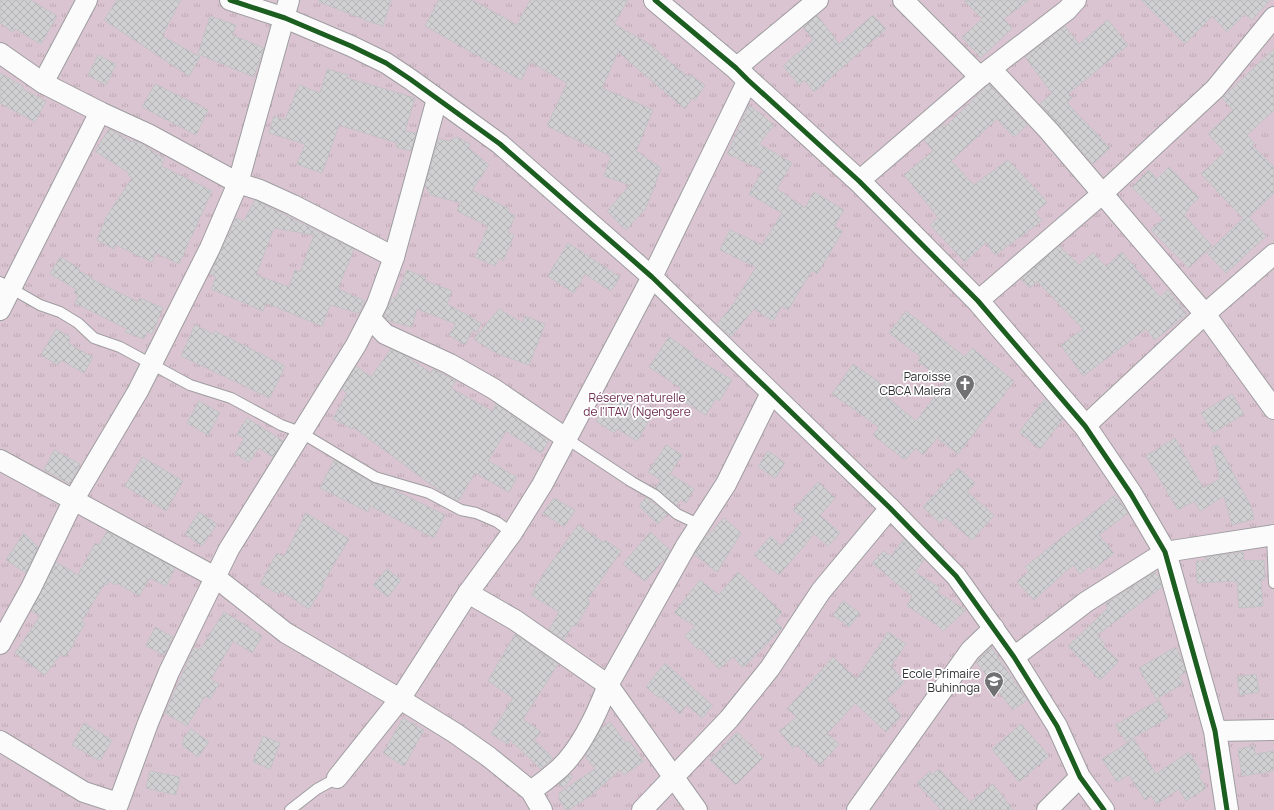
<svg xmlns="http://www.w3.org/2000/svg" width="1274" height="810" viewBox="0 0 1274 810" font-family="Manrope,sans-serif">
<defs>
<pattern id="park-tufts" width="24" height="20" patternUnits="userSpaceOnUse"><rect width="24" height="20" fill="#dbc4d1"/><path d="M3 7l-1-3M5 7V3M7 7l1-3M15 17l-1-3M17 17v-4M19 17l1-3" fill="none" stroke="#bca9b4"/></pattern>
<pattern id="building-cross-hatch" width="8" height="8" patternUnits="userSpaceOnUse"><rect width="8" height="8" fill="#d0cfd2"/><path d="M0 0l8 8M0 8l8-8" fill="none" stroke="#b3b2b5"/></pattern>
</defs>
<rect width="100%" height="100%" fill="#e8e7eb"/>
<rect fill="url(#park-tufts)" x="0" y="0" width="1274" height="810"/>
<g fill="url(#building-cross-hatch)" stroke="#c5c3c6" fill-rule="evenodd">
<path d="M0,0H31L57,16L41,44L15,29L13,32L0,23Z"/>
<path d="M117,0H181L162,36L200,57L189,76L104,20Z"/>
<path d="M319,0H391L383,26L364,20V19L319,2Z"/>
<path d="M439,0H472L517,25L530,0H628L614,24L646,42L688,77L690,75L705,85L695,100L692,98L685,109L618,52L602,88L653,110L636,151L661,168L646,208L626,230L607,211L630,185L604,176L611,156L547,126L567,83L530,62L521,80L425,26Z"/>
<path d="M964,0H1029L1004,19L1012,28L981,58L962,37L982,19Z"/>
<path d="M1141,0H1270L1252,20L1245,14L1227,32L1212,16L1185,44Z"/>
<path d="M817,15L839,44L873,15L886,29L814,92L804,80L799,85L783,66L813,40L803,27Z"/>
<path d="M210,16L236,25L232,35L264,48L254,77L198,54Z"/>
<path d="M1108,20L1128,45L1068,94L1072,98L1067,103L1110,148L1093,164L1040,104L1052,93L1025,57L1065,26L1079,44Z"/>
<path d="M1274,49V110L1247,135L1254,143L1252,145L1274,167V193L1249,217L1266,236L1226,273L1207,253L1243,218L1201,174L1225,152L1208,134L1233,110L1222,98Z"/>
<path d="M98,55L116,64L106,85L88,75Z"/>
<path d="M327,69L348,75L347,78L415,98L405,131L416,133L411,151L396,147L397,143L339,125L322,173L297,164L305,144L269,133L274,116L285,120L299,85L320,93Z"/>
<path d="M0,73L23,86L22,89L46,101L35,122L0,103Z"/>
<path d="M155,84L208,110L196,135L142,107Z"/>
<path d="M989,84L1027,125L1014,137L997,119L951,161L974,185L1008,160L1047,202L1035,213L1042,221L995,255L986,242L965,262L930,225L938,217L904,175L933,151L924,140L944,124L946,126Z"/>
<path d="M749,105L774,125L759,144L792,163L777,189L805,208L814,192L844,210L834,226L843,231L817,274L812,270L788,310L782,306L773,321L754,309L731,337L717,324L732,306L756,267L720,250L730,230L762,245L782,213L749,194L763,170L727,154Z"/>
<path d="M109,129L133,142L134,140L140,143L165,159L161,166L212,191L179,264L156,253L152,262L116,245L114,249L97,240L106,217L132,178L128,175L129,173L95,151Z"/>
<path d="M457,137L470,144L469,148L489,165L472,190L509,209L508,212L515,216L508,232L514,235L503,261L499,258L495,266L475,257L488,226L457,211L461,203L431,195L425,186L438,139L449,141Z"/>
<path d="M1169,167L1199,198L1187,209L1189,210L1184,215L1212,246L1189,268L1151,230L1163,219L1132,187L1149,170L1157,179Z"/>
<path d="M255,200L354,249L338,289L365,301L359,313L330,305L322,326L266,303L263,311L211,289L216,277L210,274L236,218L244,221ZM274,228L314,235L300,272L295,270L289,287L256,275Z"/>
<path d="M568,243L620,277L611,291L585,274L574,293L548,276Z"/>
<path d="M1059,246L1079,265L1093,253L1106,267L1122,252L1160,297L1168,290L1187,314L1155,340L1146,329L1083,376L1061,345L1083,329L1037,281L1030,288L1021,279Z"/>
<path d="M60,257L79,268L78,270L92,278L91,279L138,302L140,298L163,308L152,334L147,332L144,339L125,332L127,329L75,303L79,295L74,293L76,289L50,274Z"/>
<path d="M407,270L426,278L425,281L452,291L447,304L481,323L477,332L472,331L465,345L449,335L456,324L417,309L412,327L389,321L384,316L392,297L396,298Z"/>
<path d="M499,309L522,323L525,316L545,324L529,365L496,353L474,339Z"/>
<path d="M906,311L965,357L972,348L1014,381L958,454L937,438L923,455L916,448L905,460L873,435L879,427L832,394L853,364L887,388L883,394L916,421L945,383L918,361L921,357L889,333Z"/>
<path d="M195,325L213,334L215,331L285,366L270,398L181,356Z"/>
<path d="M56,329L70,337L69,344L93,357L84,373L61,360L58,365L41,355Z"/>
<path d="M669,337L694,354L692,356L732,380L719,401L716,398L706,415L676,397L681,388L649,367Z"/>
<path d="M391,349L408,357L431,373L433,369L456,381L451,388L492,411L496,404L549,441L541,453L506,431L488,461L517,477L509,492L475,473L458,501L441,492L353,427L352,429L333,419L347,393L342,389L356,366L371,377Z"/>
<path d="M614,392L630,402L628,406L650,419L637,441L617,429L614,433L596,421Z"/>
<path d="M1232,394L1244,414L1213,433L1201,413Z"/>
<path d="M1045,399L1063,419L1040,449L1019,432Z"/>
<path d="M199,401L220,413L208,435L187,423Z"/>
<path d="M247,418L283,441L273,457L259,448L249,462L235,454L244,439L237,434Z"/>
<path d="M1175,438L1203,488L1220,479L1212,447L1218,445L1251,507L1254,519L1232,525L1224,496L1200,511L1194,501L1178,510L1146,456Z"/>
<path d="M666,445L682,455L670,474L694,489L686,503L681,500L676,505L655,488L661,480L648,472Z"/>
<path d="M54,450L80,464L70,484L44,470Z"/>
<path d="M768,451L785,463L775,478L758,467Z"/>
<path d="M142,457L183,481L166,511L125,486Z"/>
<path d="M334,460L372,483L392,489L445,515L434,538L370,506L368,512L320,488Z"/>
<path d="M958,468L975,483L967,492L994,515L972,540L945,517L940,523L923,507Z"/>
<path d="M818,482L835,498L820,515L840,533L828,546L814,534L779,575L754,555L771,536L781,546L804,519L793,510Z"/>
<path d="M1115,495L1128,513L1099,535L1114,553L1093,570L1090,566L1080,574L1073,565L1034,600L1017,582L1029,571L1025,567Z"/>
<path d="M646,497L667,514L658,524L639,506Z"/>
<path d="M554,498L575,510L564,527L543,513Z"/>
<path d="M199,512L217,524L202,546L185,534Z"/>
<path d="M306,513L349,539L322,584L324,585L309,609L281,591L279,594L260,584L277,553L284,557Z"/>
<path d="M724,518L741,533L717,572L694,554L705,538Z"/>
<path d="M578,525L604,543L605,540L621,551L587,600L590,602L576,626L573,625L564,640L549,630L559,612L531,595L546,570Z"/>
<path d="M107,531L175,568L166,586L150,578L139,596L117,583L116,585L109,581L107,585L104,584L82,621L85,624L74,641L75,642L65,657L61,654L45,675L15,653L40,616L31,611L56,562L78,575L95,543L99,545Z"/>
<path d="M650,532L670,550L666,558L645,581L623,564Z"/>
<path d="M24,533L38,547L26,573L6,560Z"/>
<path d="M904,539L924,560L915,572L940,588L937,592L966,610L943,631L937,625L907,606L912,596L872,563L884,551L891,556Z"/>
<path d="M1243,552L1244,561L1264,560L1265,579L1261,580L1263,606L1239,608L1237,581L1197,583L1196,561H1205V557Z"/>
<path d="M387,569L401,580L388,597L373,585Z"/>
<path d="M738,572L782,612L775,621L782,628L743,668L733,657L719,669L700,648L698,650L685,636L695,626L674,613L700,580L719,595Z"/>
<path d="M1155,572L1159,577L1162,587L1097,635L1105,644L1103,646L1119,661L1100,680L1068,646L1108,608L1105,604Z"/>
<path d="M843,601L860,613L849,627L833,615Z"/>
<path d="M224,612L262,636L252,653L233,641L211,679L219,684L210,699L205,696L187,726L165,713L194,647L200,650Z"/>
<path d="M155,627L173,637L164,655L146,646Z"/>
<path d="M888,632L906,644L891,666L905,682L887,699L901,716L886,732L855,703L827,734L839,744L820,765L797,745L793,748L779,731L797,717L787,709L833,657L857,679Z"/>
<path d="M515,634L558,664L523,719L541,732L534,740L553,758L541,769L510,740L508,744L491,734L513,698L488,681Z"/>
<path d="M991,647L1027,700L1013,710L976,662Z"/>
<path d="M1176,647L1181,657L1186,672L1179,676L1183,684L1156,699L1139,668Z"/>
<path d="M665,663L713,706L702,718L687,705L680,714L660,696L659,698L646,687Z"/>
<path d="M1256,674L1259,692L1240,695L1237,677Z"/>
<path d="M1159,700L1168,718L1126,742L1115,725Z"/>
<path d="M403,718L424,730L404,766L383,753Z"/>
<path d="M610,722L626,743L629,741L644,761L624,775L620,770L591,795L569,810H566L559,800V793L595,769L585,756L601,729Z"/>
<path d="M84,723L112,740L100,761L72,745Z"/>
<path d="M1021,724L1049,756L1019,782L992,749Z"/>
<path d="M191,729L209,742L198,757L183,746V739Z"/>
<path d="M737,732L763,758L736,785L710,760Z"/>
<path d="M263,736L280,743L270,769L253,762Z"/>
<path d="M1134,739L1156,774L1189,752L1202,773L1198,775L1206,788L1186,801L1179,789L1157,804L1151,796L1145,800L1129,775L1117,782L1102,759Z"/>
<path d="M1254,746L1255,754L1274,751V771L1242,776L1238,749Z"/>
<path d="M939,769L970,802L993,784L1013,810H941L917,783L930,771L932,775Z"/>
<path d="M150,771L180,777L176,795L146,788Z"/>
<path d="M570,774L573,777L563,788L558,784Z"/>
</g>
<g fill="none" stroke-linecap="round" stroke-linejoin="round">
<defs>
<g id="lane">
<path d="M0,282L40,305L60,312L78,323L94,338L120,347L190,385L231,398L281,425L300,432L375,477L429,493L461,510L476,513L497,522L512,533"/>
<path d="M567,439L632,482L655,495L677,514L700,525"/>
<path d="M1272,535L1274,583"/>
<path d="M290,810L317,789L337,778"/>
</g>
<g id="street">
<path d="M230,0L285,18L351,46L386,63L410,79L500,144L652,277L890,508L956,576L1014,657L1057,726L1080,777L1104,810"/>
<path d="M903,0L980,77"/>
<path d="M0,53L43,83L100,112L148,134L238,183L260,190L293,205L394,257"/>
<path d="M736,68L818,0"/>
<path d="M991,69L1049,131L1205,314L1274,409"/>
<path d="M43,83L87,0"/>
<path d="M859,181L980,77L1067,10L1076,0"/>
<path d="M978,301L1102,194L1215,89L1274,17"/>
<path d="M0,310L100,112"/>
<path d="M370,318L385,334L450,364L494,389L567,439"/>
<path d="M1085,426L1205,314L1274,254"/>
<path d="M0,460L215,577L286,633L400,699L455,733L489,757L531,791L542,810"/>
<path d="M468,593L515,620L608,685L697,810"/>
<path d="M0,644L31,588L74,499L138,391L210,248L238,183L289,0"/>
<path d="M1014,657L1086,602L1165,552L1274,535"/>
<path d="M1215,731L1274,730"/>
<path d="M0,741L84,792L118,803"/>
<path d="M337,778L400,699L468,593L512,533L542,485L652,277L748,80"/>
<path d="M531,791C541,784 551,776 560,768C581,748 598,711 608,685L686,546L726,484L771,393"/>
<path d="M116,810L148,723L169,672L229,549L356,345L377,304L394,257L437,99"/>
<path d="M642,810L729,719L770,668L821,591L890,508"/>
<path d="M857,810L970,651L994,628"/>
<path d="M1047,810L1080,777"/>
</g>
<path id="secondary" d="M655,0L736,68L748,80L859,181L978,301L1085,426L1131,494L1165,552L1215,731L1227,810"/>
</defs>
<use href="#lane" stroke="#9e9da0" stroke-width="12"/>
<use href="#street" stroke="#9e9da0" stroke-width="22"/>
<use href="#secondary" stroke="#9e9da0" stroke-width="24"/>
<use href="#lane" stroke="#fcfbfc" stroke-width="10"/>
<use href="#street" stroke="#fcfbfc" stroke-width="20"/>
<use href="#secondary" stroke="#fcfbfc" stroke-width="22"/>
<defs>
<g id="cycleway">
<path d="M230,0L285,18L351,46L386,63L410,79L500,144L652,277L890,508L956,576L1014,657L1057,726L1080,777L1104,810"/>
<path d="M655,0L736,68L748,80L859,181L978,301L1085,426L1131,494L1165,552L1215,731L1227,810"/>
</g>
</defs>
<use href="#cycleway" stroke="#fff" stroke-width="8"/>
<use href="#cycleway" stroke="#1b5e20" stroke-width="5"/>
</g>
<defs>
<symbol id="church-pin" viewBox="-11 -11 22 30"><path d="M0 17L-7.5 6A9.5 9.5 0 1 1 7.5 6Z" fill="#717174" stroke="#fff"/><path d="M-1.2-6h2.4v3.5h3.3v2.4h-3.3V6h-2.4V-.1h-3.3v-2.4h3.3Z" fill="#fff"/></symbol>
<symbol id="school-pin" viewBox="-11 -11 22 30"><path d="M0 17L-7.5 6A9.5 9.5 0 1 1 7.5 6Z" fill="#717174" stroke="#fff"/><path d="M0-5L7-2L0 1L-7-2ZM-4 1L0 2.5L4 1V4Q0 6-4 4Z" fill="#fff"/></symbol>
</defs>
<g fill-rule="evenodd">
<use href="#church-pin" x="954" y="373" width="22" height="30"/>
<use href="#school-pin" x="983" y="670" width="22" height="30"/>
</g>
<g text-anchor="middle" stroke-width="3.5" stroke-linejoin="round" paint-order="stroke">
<g font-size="12" fill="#313134" stroke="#fff" text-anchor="end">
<text x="951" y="381">Paroisse<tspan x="951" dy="14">CBCA Malera</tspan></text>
<text x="980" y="678">Ecole Primaire<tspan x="980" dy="14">Buhinnga</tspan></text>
</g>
<g font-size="12" fill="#6f2e53" stroke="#fff">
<text x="637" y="402">Réserve naturelle<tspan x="637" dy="14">de l'ITAV (Ngengere</tspan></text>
</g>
</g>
</svg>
